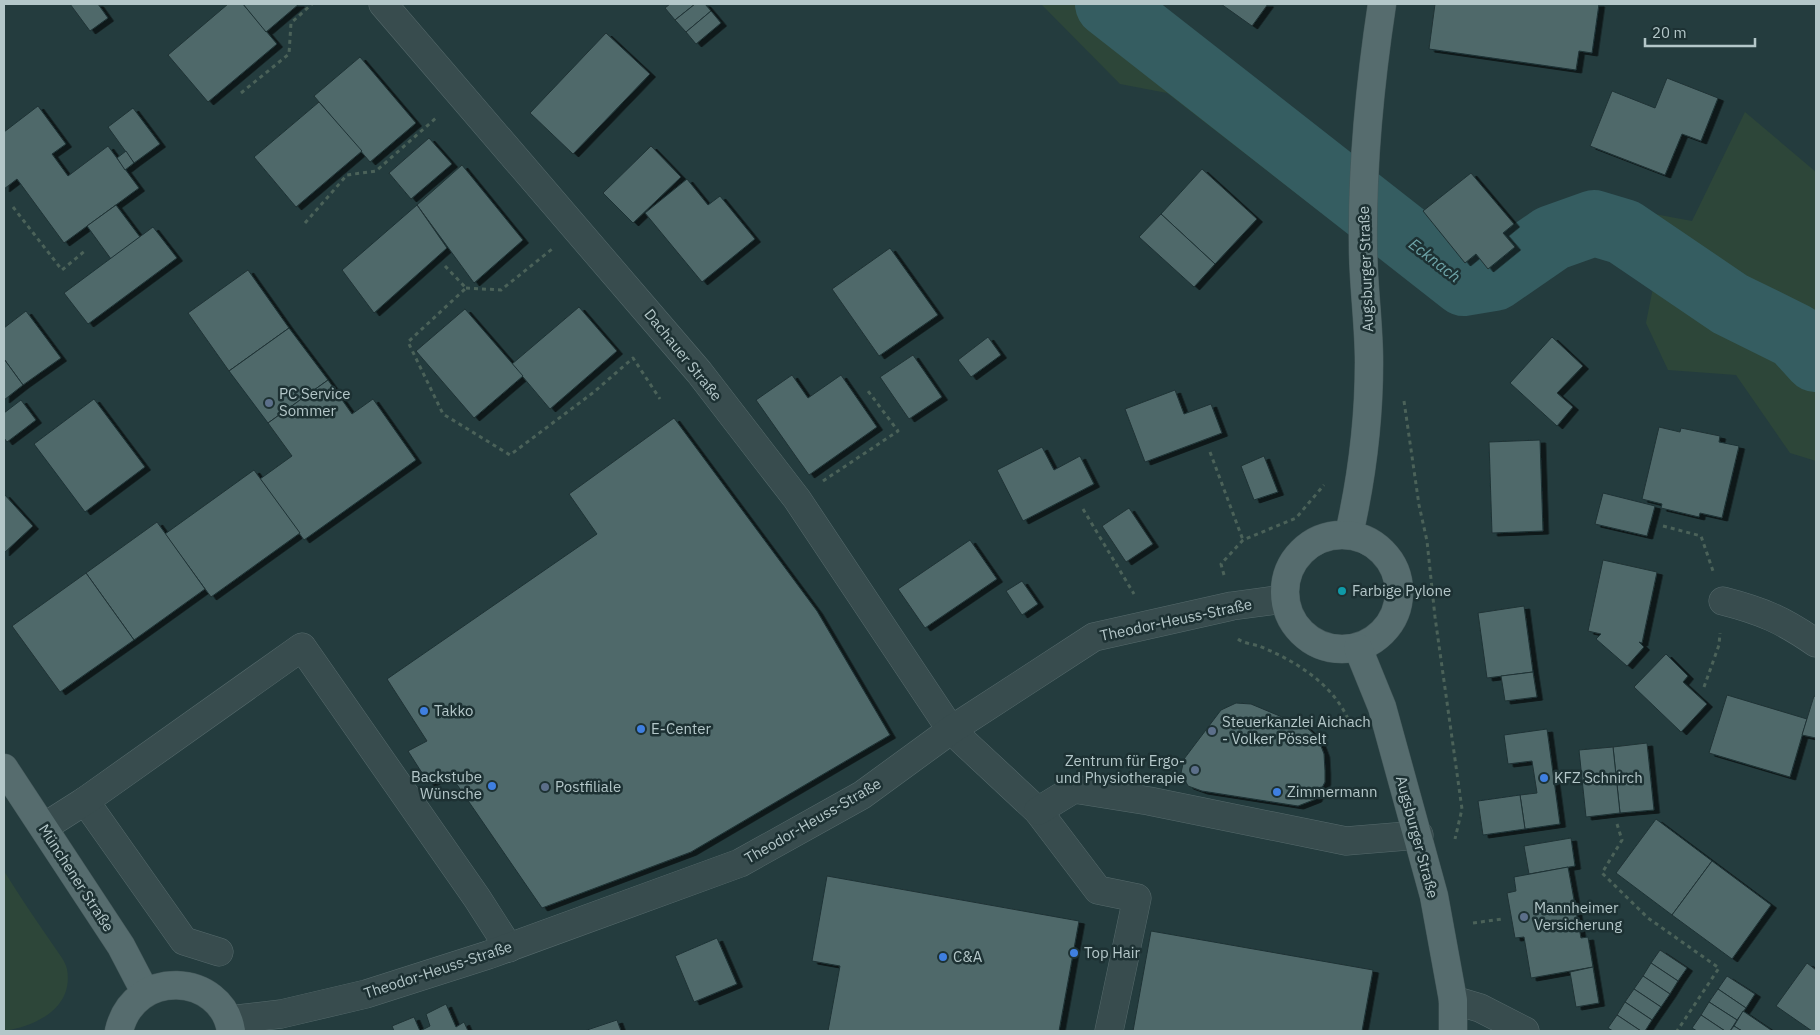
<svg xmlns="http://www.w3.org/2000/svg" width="1820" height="1035" viewBox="0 0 1820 1035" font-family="'IBM Plex Sans',sans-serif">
<defs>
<filter id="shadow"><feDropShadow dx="5.5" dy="3" stdDeviation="0" flood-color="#0009"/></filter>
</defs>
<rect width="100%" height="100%" fill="#243c3e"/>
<g fill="#2d4639">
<path d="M1041,4H1157L1336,149L1332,221L1167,93L1120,84Z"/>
<path d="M1745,112L1816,172V461L1790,453L1736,375L1668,370L1646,323L1656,273L1628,247L1601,238L1553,250L1492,296L1471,298L1401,253L1405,220L1473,273L1488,272L1541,227L1595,203L1692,221Z"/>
<path d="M4,871C19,895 35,919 51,942C56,950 65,960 67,969C74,1008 36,1026 4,1031Z"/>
</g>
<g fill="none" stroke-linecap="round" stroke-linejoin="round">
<path stroke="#355d61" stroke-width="66" d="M1108,4L1464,283L1494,278L1552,238L1594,223L1624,232L1730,304L1795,336L1816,359"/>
</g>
<g fill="#4f696b" stroke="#1f3335" filter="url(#shadow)">
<path d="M70,4H98L108,18L90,31Z"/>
<path d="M228,4H243L277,44L208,102L168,55Z"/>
<path d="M243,4H299L266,32Z"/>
<path d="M670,4H695L675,20L665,8Z"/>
<path d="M695,4H705L711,11L686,32L675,20Z"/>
<path d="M1221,4H1268L1252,26Z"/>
<path d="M1435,4H1599L1592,53L1579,51L1576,70L1429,49Z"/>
<path d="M711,11L721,23L696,44L686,32Z"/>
<path d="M606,33L650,74L573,154L530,113Z"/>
<path d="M360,57L416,123L370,162L314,96Z"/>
<path d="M1667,78L1718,98L1701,141L1682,134L1665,175L1590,146L1612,91L1655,108Z"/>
<path d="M319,102L362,151L296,207L254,157Z"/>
<path d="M38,106L66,144L52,154L68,176L108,146L139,188L64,243L17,179L4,189V132Z"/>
<path d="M133,108L160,144L134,163L108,127Z"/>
<path d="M429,138L452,164L411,199L389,173Z"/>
<path d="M651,146L681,177L633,223L603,193Z"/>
<path d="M126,151L134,163L125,170L117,158Z"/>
<path d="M462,165L523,240L474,283L417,205Z"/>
<path d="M1202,169L1257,219L1215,264L1161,214Z"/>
<path d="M1471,173L1514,224L1503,233L1515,247L1488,269L1476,254L1465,263L1423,211Z"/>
<path d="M687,179L708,205L720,196L755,239L702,282L645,213Z"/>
<path d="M116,205L140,237L111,259L87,226Z"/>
<path d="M417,205L447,248L374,313L342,270Z"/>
<path d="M1161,214L1215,264L1194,287L1139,237Z"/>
<path d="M153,227L177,258L88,324L64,293Z"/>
<path d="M890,248L938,315L879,356L832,289Z"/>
<path d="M248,270L289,328L229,371L188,313Z"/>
<path d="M579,307L617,351L550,409L512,364Z"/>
<path d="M465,309L523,376L474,418L416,351Z"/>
<path d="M26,311L61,358L23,385L4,359V328Z"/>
<path d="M289,328L328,380L268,423L229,371Z"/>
<path d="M988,337L1001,355L971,377L958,360Z"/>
<path d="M1552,337L1583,366L1557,393L1573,407L1557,426L1510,383Z"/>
<path d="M913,355L942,397L909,419L880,377Z"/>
<path d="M4,359L23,385L4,400Z"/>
<path d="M792,375L808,398L841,375L877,427L809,475L756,400Z"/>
<path d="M328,380L352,414L373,399L416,460L304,540L260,479L292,456L268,423Z"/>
<path d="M1175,390L1184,414L1211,404L1222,433L1145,462L1125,409Z"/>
<path d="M94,399L145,467L85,512L34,444Z"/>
<path d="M21,400L36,420L7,442L4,438V413Z"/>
<path d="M674,418L817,611L890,735L691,852L542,908L449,773L429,784L408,751L427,741L387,679L597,534L569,494Z"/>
<path d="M1659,427L1680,432L1681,428L1720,436L1719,442L1739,446L1722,518L1700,513L1699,517L1661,508L1662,504L1642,499Z"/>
<path d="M1540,440L1543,531L1492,533L1489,442Z"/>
<path d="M1042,447L1054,470L1080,456L1094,484L1023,521L997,470Z"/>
<path d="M1264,456L1278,492L1254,500L1241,466Z"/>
<path d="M254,470L300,533L211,597L165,534Z"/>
<path d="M1603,493L1655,506L1647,536L1595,524Z"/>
<path d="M4,494L33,526L4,553Z"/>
<path d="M1129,508L1153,544L1126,562L1102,526Z"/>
<path d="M157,522L205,589L134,640L86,573Z"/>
<path d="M970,540L997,579L925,628L898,589Z"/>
<path d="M1603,560L1657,572L1642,643L1639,642L1644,647L1627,666L1596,639L1601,634L1588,631Z"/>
<path d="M86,573L134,640L60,692L12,626Z"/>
<path d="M1022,581L1038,604L1022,615L1006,591Z"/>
<path d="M1524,606L1533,672L1487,678L1478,613Z"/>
<path d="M1666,654L1688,676L1683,682L1707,704L1681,732L1634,687Z"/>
<path d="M1533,672L1537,697L1505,701L1501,676Z"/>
<path d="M1727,695L1807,719L1790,777L1709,753Z"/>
<path d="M1814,696L1816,697V738L1802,735Z"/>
<path d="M1236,703L1251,704L1306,727L1318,738L1324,754L1325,771V782L1316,799L1298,806L1202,791L1188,786L1181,773L1184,759L1221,710Z"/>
<path d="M1547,729L1560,824L1525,829L1520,795L1537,793L1532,761L1508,764L1504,735Z"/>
<path d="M1647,743L1654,810L1620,813L1613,747Z"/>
<path d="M1613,747L1620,813L1586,817L1579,750Z"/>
<path d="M1520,795L1525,829L1483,835L1478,801Z"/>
<path d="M1656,819L1712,861L1672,915L1616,873Z"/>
<path d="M1571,838L1575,866L1529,874L1524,846Z"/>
<path d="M1712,861L1771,905L1732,959L1672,915Z"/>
<path d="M1568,867L1581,938L1588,937L1593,967L1531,978L1524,937L1515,938L1507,893L1516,891L1514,877Z"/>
<path d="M827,876L1079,921L1059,1031H828L840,966L812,961Z"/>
<path d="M1151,931L1373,970L1362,1031H1133Z"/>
<path d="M717,938L737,984L694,1002L675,956Z"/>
<path d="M1660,950L1687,968L1678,981L1651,963Z"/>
<path d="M1651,963L1678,981L1670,994L1643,976Z"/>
<path d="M1807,963L1816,970V1031H1812L1776,1006Z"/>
<path d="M1593,967L1599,1003L1576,1007L1570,972Z"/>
<path d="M1643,976L1670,994L1661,1007L1634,989Z"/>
<path d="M1727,976L1755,994L1746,1008L1718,989Z"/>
<path d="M1634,989L1661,1007L1652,1020L1625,1002Z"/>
<path d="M1718,989L1746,1008L1737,1020L1709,1002Z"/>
<path d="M1625,1002L1652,1020L1645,1031H1641L1617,1015Z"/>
<path d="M1709,1002L1737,1020L1730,1031H1725L1701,1015Z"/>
<path d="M446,1004L456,1027L464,1022L468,1031H394L392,1026L414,1017L420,1031L430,1026L426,1014Z"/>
<path d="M1743,1011L1771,1030L1770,1031H1742L1734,1026Z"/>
<path d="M1617,1015L1641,1031H1613L1608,1028Z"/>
<path d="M1701,1015L1725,1031H1697L1692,1028Z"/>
<path d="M617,1020L621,1031H584Z"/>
<path d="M1734,1026L1742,1031H1730Z"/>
</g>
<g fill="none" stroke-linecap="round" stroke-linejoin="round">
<defs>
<g id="minor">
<path d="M383,4L699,372L797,499L951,730L1038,811L1098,890L1137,898L1109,1031"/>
<path d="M1723,601C1762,611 1783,620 1816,643"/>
<path d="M85,801L184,941L219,952"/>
<path d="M1038,811L1074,789L1149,801L1346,841L1419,835"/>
<path d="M44,827L85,801L302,647L477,898L509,948"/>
<path d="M1453,1000L1480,1008L1525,1031"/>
<path d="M229,1020L281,1014L366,994L488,955L740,863L862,795L951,730L1094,637L1232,606L1284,599"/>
</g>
<g id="major">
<path d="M1349,534C1362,477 1369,420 1369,362C1369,323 1363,284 1363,245C1362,164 1370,83 1382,4"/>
<circle cx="1342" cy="592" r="57"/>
<path d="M1358,648L1382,707L1434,896L1453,1000V1031"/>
<path d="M4,768L121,946L145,992"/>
<path d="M119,1031C134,967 222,973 231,1031"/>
</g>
</defs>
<use href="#minor" stroke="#566a6c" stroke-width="29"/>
<use href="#major" stroke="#44585a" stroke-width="29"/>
<g stroke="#4b6259" stroke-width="3" stroke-dasharray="4 4" stroke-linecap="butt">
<path d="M241,93L289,54L291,23L312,4"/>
<path d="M13,207L62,270L86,250"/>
<path d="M305,223L347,175L376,171L436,118"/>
<path d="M445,266L466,288L408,342L443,414L510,455L594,392L633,358L660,399"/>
<path d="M466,288L501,290L552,249"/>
<path d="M1404,401L1419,505L1427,541L1435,617L1462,809L1455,839"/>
<path d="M1210,452L1243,540"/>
<path d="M823,481L898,431L868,391"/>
<path d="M1083,509L1134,594"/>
<path d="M1663,526L1701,536L1713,571"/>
<path d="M1224,575L1221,564L1243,540L1296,518L1324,485"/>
<path d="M1238,639C1243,643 1252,644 1259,646C1296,661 1333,684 1349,721"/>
<path d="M1704,687L1719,645L1720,633"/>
<path d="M1617,824L1622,840L1602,873L1648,918L1719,968L1677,1031"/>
<path d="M1473,923L1502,919"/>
</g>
<use href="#minor" stroke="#384c4e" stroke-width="28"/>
<use href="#major" stroke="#566c6e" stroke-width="28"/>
</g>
<g fill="#5c6f8a" stroke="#1d3133" stroke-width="2">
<circle cx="269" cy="403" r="5"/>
<circle cx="1212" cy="731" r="5"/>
<circle cx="1195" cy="770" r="5"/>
<circle cx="545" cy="787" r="5"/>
<circle cx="1524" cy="917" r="5"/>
</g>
<circle fill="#0f9aa8" stroke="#1d3133" stroke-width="2" cx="1342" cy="591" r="5"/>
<g fill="#3f7fe0" stroke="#1d3133" stroke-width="2">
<circle cx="424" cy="711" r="5"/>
<circle cx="641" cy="729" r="5"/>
<circle cx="1544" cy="778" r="5"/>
<circle cx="492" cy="786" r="5"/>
<circle cx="1277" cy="792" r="5"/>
<circle cx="1074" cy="953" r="5"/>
<circle cx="943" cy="957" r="5"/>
</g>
<g text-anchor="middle" stroke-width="5" stroke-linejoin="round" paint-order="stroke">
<g font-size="15" fill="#b4c7c9" stroke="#1d3133">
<text transform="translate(1366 269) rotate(-92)" y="5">Augsburger Straße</text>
<text transform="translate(683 355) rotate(51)" y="5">Dachauer Straße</text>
<text transform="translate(1176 620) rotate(-12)" y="5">Theodor-Heuss-Straße</text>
<text transform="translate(813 821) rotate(-30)" y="5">Theodor-Heuss-Straße</text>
<text transform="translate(1417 837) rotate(75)" y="5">Augsburger Straße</text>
<text transform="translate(76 878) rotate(57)" y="5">Münchener Straße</text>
<text transform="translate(438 970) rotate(-18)" y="5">Theodor-Heuss-Straße</text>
</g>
<g font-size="15" fill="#b4c7c9" stroke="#1d3133" text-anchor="start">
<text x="279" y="399">PC Service<tspan x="279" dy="17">Sommer</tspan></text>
<text x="1352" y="596">Farbige Pylone</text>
<text x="434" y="716">Takko</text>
<text x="1222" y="727">Steuerkanzlei Aichach<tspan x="1222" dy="17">- Volker Pösselt</tspan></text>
<text x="651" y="734">E-Center</text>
<text x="1185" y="766" text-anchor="end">Zentrum für Ergo-<tspan x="1185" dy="17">und Physiotherapie</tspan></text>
<text x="482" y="782" text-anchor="end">Backstube<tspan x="482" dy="17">Wünsche</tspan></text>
<text x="1554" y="783">KFZ Schnirch</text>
<text x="555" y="792">Postfiliale</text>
<text x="1287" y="797">Zimmermann</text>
<text x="1534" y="913">Mannheimer<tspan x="1534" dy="17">Versicherung</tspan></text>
<text x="1084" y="958">Top Hair</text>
<text x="953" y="962">C&amp;A</text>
</g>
<g font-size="16" font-style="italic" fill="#6ea4a8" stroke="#1d3133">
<text transform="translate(1435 260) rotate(38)" y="6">Ecknach</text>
</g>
</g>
<rect width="1820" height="1035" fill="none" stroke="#b4c7c9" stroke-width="10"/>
<path d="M1645 38v8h110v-8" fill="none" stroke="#b4c7c9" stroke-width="2.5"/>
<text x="1652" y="38" font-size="15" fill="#b4c7c9" stroke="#1d3133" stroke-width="4" paint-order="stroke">20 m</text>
</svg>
